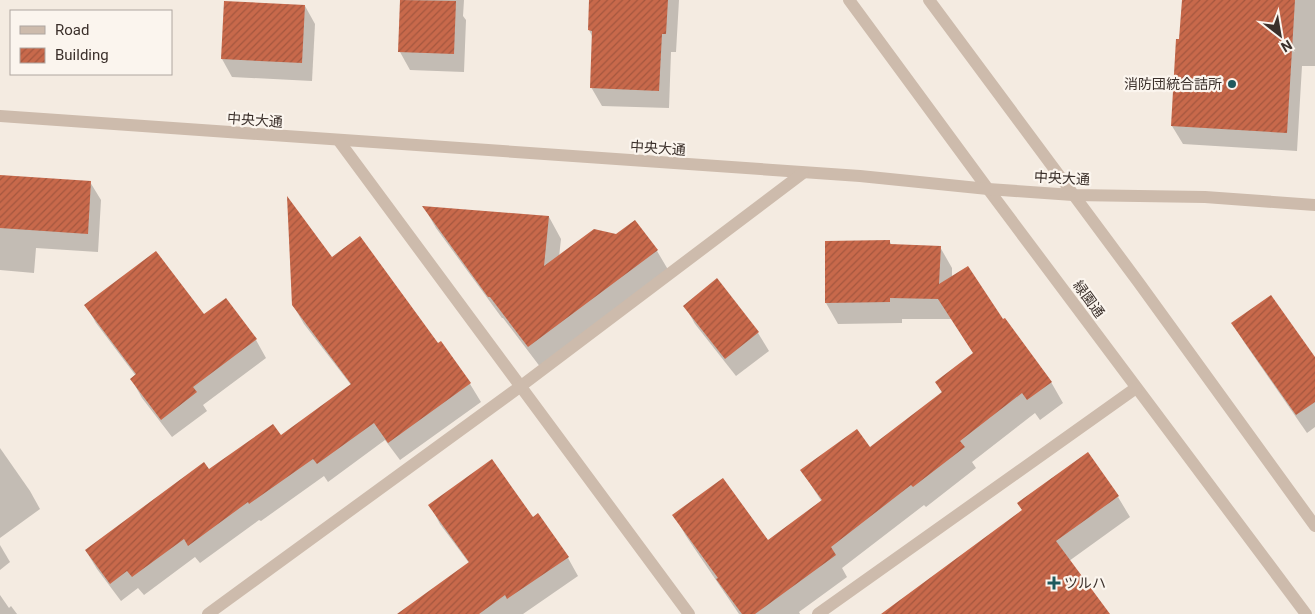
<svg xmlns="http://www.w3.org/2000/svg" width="1315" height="614" viewBox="0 0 1315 614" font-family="Roboto,'Noto Sans JP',sans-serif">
<defs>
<pattern id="building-hatch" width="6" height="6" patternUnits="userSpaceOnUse" patternTransform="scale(1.25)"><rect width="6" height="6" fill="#c8694b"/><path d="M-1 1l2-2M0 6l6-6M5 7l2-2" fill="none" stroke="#a4573f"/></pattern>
</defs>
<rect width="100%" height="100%" fill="#f4ebe1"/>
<g fill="#0003">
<path d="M402,0H464L463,16L466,20L464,72L410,70L400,52Z"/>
<path d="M591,0H679L676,52H671L669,108L602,106L591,87L593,38L589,30Z"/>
<path d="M1184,0H1315V66H1302L1297,151L1183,144L1172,126Z"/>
<path d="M305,6L315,24L312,81L232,77L222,59Z"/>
<path d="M0,176L90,182L101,200L98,252L36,248L34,273L0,270Z"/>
<path d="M424,207L549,217L561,239L559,257L657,251L670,273L541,368L503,318H502L436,228Z"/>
<path d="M889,241L892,245L940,247L952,268V278L1003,321L1051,382L1063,403L1040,420L1035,413L972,462L976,468L926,507L924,505L842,568L847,577L799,612L800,614H739L686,536L674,515L768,542L822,502L802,471L870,448L942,393L937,383L974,354L952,319H902V323L838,324L826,303Z"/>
<path d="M332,259L438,345L441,343L470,384L481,402L400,460L385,440L328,482L324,476L261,521L259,520L200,563L195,557L144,595L138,588L121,601L97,569L86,551L209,470L281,437L351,385L304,324L293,305Z"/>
<path d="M717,280L758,333L769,351L736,376L695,324L685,306Z"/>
<path d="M86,305L203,316L256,340L266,358L203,405L207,411L172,437L142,398L132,380L136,376L96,323Z"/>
<path d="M1233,324L1315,359V427L1307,433L1244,342Z"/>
<path d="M0,448L30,491L40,509L0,538Z"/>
<path d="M1118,497L1130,517L1069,561L1108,614H889Z"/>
<path d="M430,505L532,519L568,558L578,576L523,614H413L469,563L440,524Z"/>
<path d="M0,545L10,562L0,570Z"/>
<path d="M0,595L9,608L11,606L17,614H0Z"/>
</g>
<g fill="url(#building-hatch)">
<path d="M400,0L456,1L454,54L398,52Z"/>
<path d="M589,0H668L666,34H662L659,91L590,88L592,31L588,30Z"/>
<path d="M1182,0H1295L1287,133L1171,126L1176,39H1179Z"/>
<path d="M224,1L305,5L302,63L221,59Z"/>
<path d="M0,175L91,181L88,234L0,228Z"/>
<path d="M287,196L332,257L360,236L438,343L441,341L471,383L388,443L374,423L317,464L313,459L249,504L248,502L188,546L184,539L132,577L127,571L110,584L85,550L204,462L209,469L273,424L281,435L351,384L292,305Z"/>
<path d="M422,206L549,216L544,266L594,229L616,234L635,220L658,250L528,347L490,297H488Z"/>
<path d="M890,240V244L941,246L939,284L968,266L1003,319L1005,318L1052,382L1027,400L1022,393L960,441L965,447L913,487L911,485L831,547L836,555L755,614H742L716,579L718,578L672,515L723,478L768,540L822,500L800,470L857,429L870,447L942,392L935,382L973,353L938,299L890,298V302L825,303V241Z"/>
<path d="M156,251L204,314L226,298L257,339L193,387L197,392L161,420L130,379L136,374L84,305Z"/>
<path d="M717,278L759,332L725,359L683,306Z"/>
<path d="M1271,295L1315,357V402L1296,415L1231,323Z"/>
<path d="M1088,452L1119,496L1056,541L1110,614H881L1022,510L1017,503Z"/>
<path d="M492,459L533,517L538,513L569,557L507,599L505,595L479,614H397L469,562L428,505Z"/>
</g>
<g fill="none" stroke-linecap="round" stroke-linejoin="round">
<g stroke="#cdbbac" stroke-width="12">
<path d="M849,0L988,189L1306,614"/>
<path d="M929,0L1139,283L1315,526"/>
<path d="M0,116L860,176L988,189L1073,195L1205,197L1315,205"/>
<path d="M339,141L689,614"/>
<path d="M208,614L521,386L803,173"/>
<path d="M818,614L1136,388"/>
</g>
</g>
<g fill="#1f5a5e" stroke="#fbf5ee" stroke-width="2">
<circle cx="1232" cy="84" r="5"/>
<path d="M1051.5 575.5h5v5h5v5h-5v5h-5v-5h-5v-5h5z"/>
</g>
<g text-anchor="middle" stroke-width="4.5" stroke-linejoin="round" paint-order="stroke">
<g font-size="14" fill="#3b302b" stroke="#fbf5ee" text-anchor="end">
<text x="1222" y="89">消防団統合詰所</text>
<text x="1064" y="588" text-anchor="start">ツルハ</text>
</g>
<g font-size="14" fill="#3b302b" stroke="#fbf5ee">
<text transform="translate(255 120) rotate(4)" y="5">中央大通</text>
<text transform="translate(658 148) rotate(4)" y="5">中央大通</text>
<text transform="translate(1062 178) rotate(3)" y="5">中央大通</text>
<text transform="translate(1089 299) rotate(54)" y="5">緑園通</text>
</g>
</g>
<rect x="10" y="10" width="162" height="65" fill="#fbf5ee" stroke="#aea6a0"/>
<rect x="20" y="26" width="25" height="8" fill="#cdbbac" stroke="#aea6a0"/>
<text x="55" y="35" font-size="15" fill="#3b302b">Road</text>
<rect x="20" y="48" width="25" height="15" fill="url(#building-hatch)" stroke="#aea6a0"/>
<text x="55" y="60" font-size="15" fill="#3b302b">Building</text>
<g transform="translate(1280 35) rotate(149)" stroke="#fbf5ee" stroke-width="4" paint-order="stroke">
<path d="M0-4L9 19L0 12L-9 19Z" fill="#3b302b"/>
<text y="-8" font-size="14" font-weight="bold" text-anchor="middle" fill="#3b302b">N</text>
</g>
</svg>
